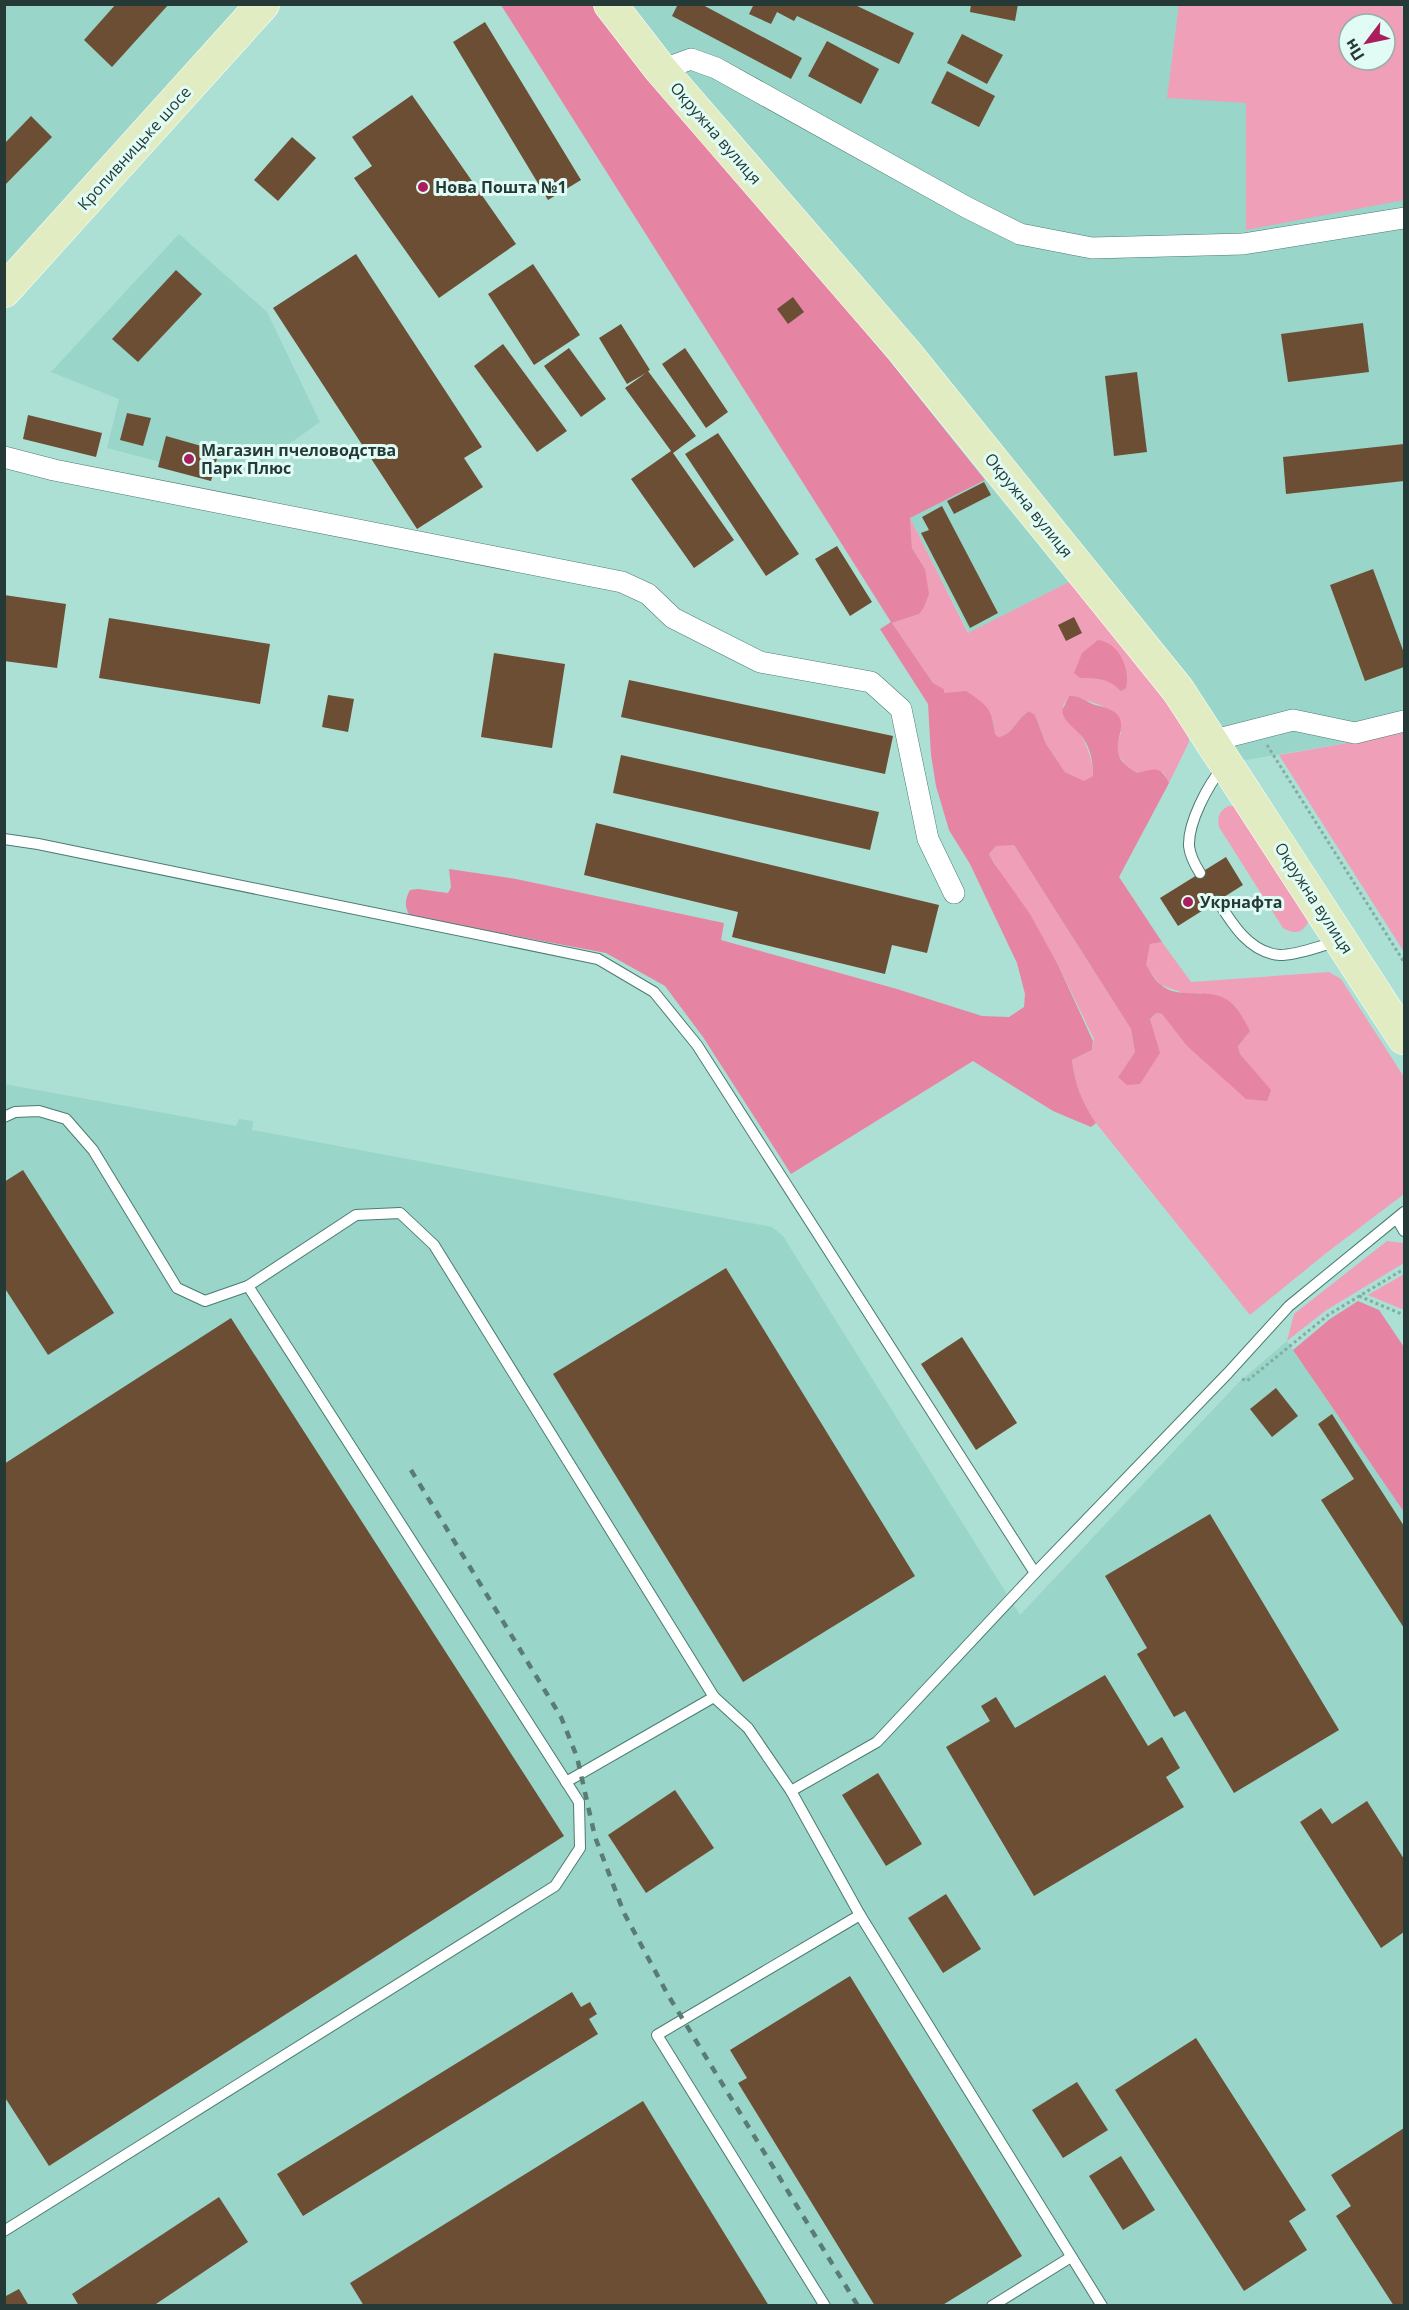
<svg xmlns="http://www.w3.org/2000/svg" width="1409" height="2310" viewBox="0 0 1409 2310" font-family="'Open Sans',sans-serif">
<rect width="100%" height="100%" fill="#ace0d5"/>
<g fill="#99d5c8" fill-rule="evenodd">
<path d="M5,5H243L5,271Z"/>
<path d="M622,5H1404V733L1240,761ZM1349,24H1385V60H1349Z"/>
<path d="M179,234L267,312L320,422L251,471L218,463L211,481L158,467L160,462L107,448L119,399L51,372Z"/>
<path d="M985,480L1069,582L969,633L910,518Z"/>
<path d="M4,1084L236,1126L239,1119L253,1121L252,1130L772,1227L783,1236L1020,1615L1238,1383L1287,1341L1404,1512V2305H5Z"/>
</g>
<g fill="#f09fb8" fill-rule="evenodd">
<path d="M1179,5H1402L1404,32V200L1246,230V103L1167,98ZM1349,24H1385V60H1349Z"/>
<path d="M910,518L968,633L1069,582L1140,667L1188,733L1189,742L1169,783L1163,772L1137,773L1127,768L1117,752L1116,747L1121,733C1117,726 1112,714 1105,708C1101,704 1074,696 1069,696L1063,706C1077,729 1093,749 1093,776L1085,782L1065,772L1046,744L1035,715L1029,711C1016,719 1013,735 998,737L995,735L993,720L944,694V689L933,683L892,623L919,614L925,569L912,548Z"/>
<path d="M1404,733V952L1279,755Z"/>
<path d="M1228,806H1237L1309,920C1304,933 1295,935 1283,928L1219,827C1217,816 1219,812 1228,806Z"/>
<path d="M1005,844L1014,845L1131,1029L1135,1052L1118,1077L1159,1053L1150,1019L1156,1013L1162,1014L1186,1045L1271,1091L1240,1054L1238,1046L1201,993L1186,994L1161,985L1145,965L1150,944L1162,942L1191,982L1329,972L1341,979L1404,1077V1194L1325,1254L1250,1315L1096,1123C1082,1102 1075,1085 1072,1060L1092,1050L1094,1039L1058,965L989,854L996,846Z"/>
<path d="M1387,1241L1403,1243L1404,1263L1325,1311L1287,1341L1294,1314Z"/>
<path d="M1404,1274V1310L1368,1295Z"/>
</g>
<g fill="#e684a3">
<path d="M501,5H592L889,360L985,480L910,518L912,548L925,569L929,594L924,607L919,614L892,623L933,683L944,689V693L966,691C987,705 992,708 995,734L998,737C1013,735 1016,719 1029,711L1035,715L1046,744L1065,772L1084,781L1093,776C1093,762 1091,750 1083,738C1077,729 1064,723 1062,711L1069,696C1079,695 1086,701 1095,705C1100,706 1108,708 1113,711C1137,727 1096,751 1137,773C1155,769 1160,765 1169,783L1119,877L1162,942L1150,944L1146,965C1150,971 1154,979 1160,984C1177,1000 1204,988 1224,998C1236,1004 1244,1019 1250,1031L1238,1046L1240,1054L1271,1090L1267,1101L1246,1099L1186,1045L1162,1014L1156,1013L1150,1019L1160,1053L1140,1084L1127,1085L1118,1077L1135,1052L1131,1029L1014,845L996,846L989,854L994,863L1030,914L1058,965L1093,1041L1092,1050L1072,1060C1075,1085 1082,1102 1096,1123L1091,1127L1053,1111L973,1061L791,1174L703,1037L665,986L606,953L410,916C404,907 405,899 410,890L418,889L448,893L451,887L449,869L516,879L724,923L721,940L897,989L982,1016L1009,1017L1024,1007L1025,994L1017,963L970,864L949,830L936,786L931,755L928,704L880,629L891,622Z"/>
<path d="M1098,640C1119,642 1131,670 1126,688L1121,691C1108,678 1097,678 1080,678L1074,673L1082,653Z"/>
<path d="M1358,1301L1379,1310L1404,1347V1512L1293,1350L1330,1319Z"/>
</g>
<g fill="#6c4e35">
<path d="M116,4H169L112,67L84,40Z"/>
<path d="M678,4H701L802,58L791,79L672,16Z"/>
<path d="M754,4H853L914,33L899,64L797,16L794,21L777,12L771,24L749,14Z"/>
<path d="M971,4H1018L1015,21L970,12Z"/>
<path d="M485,22L581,180L548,200L453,42Z"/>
<path d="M962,34L1003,55L987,84L947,63Z"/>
<path d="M827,41L879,69L861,104L808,76Z"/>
<path d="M947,71L995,96L979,127L931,103Z"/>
<path d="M412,95L516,244L439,298L354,178L372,166L352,137Z"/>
<path d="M31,116L52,137L4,186V144Z"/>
<path d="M292,137L316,158L278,201L254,180Z"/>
<path d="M356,254L482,447L464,458L483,487L417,529L273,308Z"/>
<path d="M533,264L580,335L534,365L488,294Z"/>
<path d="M176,270L202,294L138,362L112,339Z"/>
<path d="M793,297L804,312L788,324L777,309Z"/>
<path d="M1363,323L1369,372L1288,382L1281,334Z"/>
<path d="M621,324L650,370L648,371L696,436L673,453L734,540L694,568L631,479L671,451L625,388L646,373L627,384L599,338Z"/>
<path d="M503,344L567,431L537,452L474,366Z"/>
<path d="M569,348L606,399L581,417L544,366Z"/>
<path d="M685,348L728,412L706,428L662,364Z"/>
<path d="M1137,372L1147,452L1114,456L1105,376Z"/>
<path d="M127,413L151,418L143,446L120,440Z"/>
<path d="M28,415L102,433L96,457L23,439Z"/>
<path d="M718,433L799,554L766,576L685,454Z"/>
<path d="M166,436L219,451L211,481L158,467Z"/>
<path d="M1404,444V481L1286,494L1283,457Z"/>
<path d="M984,482L991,495L954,514L947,501Z"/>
<path d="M942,506L998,613L970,628L921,533L929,530L922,517Z"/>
<path d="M837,546L872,602L850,616L815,559Z"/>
<path d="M1373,569L1404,653V667L1365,681L1330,585Z"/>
<path d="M4,595L66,604L57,668L4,661Z"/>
<path d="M1074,617L1082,633L1066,641L1058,625Z"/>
<path d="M109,618L270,644L260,704L99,678Z"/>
<path d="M494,653L565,664L552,748L481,737Z"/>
<path d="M629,680L893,736L885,774L621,717Z"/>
<path d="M328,695L354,699L348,732L322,727Z"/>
<path d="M621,755L879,812L870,850L613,793Z"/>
<path d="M596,823L939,905L927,953L892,945L885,974L732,937L738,912L584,875Z"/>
<path d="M1226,857L1243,885L1178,926L1160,898Z"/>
<path d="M23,1170L114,1313L48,1355L4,1287V1182Z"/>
<path d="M726,1268L915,1576L743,1682L553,1374Z"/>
<path d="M231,1318L564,1836L49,2166L4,2096V1464Z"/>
<path d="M962,1337L1017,1423L976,1450L921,1364Z"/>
<path d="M1276,1388L1298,1416L1272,1437L1250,1409Z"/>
<path d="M1332,1414L1404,1526V1628L1321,1500L1354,1479L1318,1424Z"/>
<path d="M1210,1514L1339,1730L1234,1793L1185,1711L1174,1717L1137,1654L1147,1648L1105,1576Z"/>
<path d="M1105,1675L1148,1746L1162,1737L1180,1768L1166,1777L1184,1807L1034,1896L946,1747L990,1721L981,1706L996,1697L1015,1728Z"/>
<path d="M878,1773L922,1844L886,1866L842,1795Z"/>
<path d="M675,1790L714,1848L646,1893L608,1835Z"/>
<path d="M1367,1801L1404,1859V1932L1381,1948L1300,1822L1321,1808L1332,1824Z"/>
<path d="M946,1894L981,1949L943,1973L908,1918Z"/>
<path d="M850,1976L1022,2256L941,2306H875L738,2083L747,2078L730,2050Z"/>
<path d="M572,1992L581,2007L590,2002L597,2014L589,2019L598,2034L303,2216L277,2174Z"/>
<path d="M1196,2038L1306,2210L1289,2221L1307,2250L1244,2291L1115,2090Z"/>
<path d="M1077,2082L1108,2130L1063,2158L1032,2110Z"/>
<path d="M643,2101L769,2306H364L350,2283Z"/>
<path d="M1404,2128V2306H1394L1336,2216L1351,2206L1331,2175Z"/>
<path d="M1121,2156L1155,2210L1123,2230L1089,2176Z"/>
<path d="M219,2197L248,2242L153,2306H79L72,2294Z"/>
<path d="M19,2289L29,2306H4V2297Z"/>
</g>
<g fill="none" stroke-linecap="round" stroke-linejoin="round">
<defs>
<g id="lane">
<path d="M4,839L38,844L598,959L654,992L697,1045L1035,1573"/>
<path d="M1200,873C1195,865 1190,856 1189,846C1188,822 1208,785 1223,767"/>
<path d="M1218,901C1232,924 1250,953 1280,955C1298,955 1319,946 1336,942"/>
<path d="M4,1117L15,1112L39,1111L66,1119L93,1150L177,1288L205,1301L248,1286L356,1215L400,1213L434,1245L714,1697L566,1782"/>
<path d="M1397,1219L1404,1231"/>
<path d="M714,1697L748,1728L791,1791L860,1915L1102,2306"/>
<path d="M791,1791L877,1742L1035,1573L1228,1373L1289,1306L1404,1212"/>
<path d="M4,2231L555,1886L580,1848L579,1802L248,1286"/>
<path d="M825,2306L657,2035L860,1915"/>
<path d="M992,2306L1071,2257"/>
</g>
<g id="street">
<path d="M661,70L691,59L716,68L966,207L1020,234L1092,248L1243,244L1404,218"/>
<path d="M4,457L54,470L622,582L648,594L673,618L760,662L871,682L901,709L928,839L954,893"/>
<path d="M1211,741L1293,720L1355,733L1404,721"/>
</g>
<g id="primary">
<path d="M610,4L661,70L904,351L1178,690L1404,1038"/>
<path d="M4,291L263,4"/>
</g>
</defs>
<use href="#lane" stroke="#4b7c72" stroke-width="12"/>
<use href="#street" stroke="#4b7c72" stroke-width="22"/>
<use href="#primary" stroke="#fff" stroke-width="34"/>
<g stroke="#83ada4" stroke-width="3" stroke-dasharray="3 3" stroke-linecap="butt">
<path d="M1267,745L1404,962"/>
<path d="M1359,1296L1404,1315"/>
<path d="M1242,1379L1247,1381L1328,1315L1404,1269"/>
</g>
<use href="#lane" stroke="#fff" stroke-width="10"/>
<use href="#street" stroke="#fff" stroke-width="21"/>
<use href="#primary" stroke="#e2ecc3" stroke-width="33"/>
<path stroke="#5a7c75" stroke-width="4.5" stroke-dasharray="8 8" stroke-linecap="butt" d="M411,1470L561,1717L577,1757L595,1837L624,1913L668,1995L858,2306"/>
</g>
<g fill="#ab1e5d" stroke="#e1fbf5" stroke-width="2">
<circle cx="423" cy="187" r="6"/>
<circle cx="189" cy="459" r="6"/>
<circle cx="1188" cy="902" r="6"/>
</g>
<g text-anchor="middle" stroke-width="6" stroke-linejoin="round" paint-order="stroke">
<g font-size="16" fill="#253a36" stroke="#e1fbf5">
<text transform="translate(716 133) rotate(49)" y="6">Окружна вулиця</text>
<text transform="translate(134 148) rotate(-48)" y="6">Кропивницьке шосе</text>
<text transform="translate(1029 505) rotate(51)" y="6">Окружна вулиця</text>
<text transform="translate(1314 898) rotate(57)" y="6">Окружна вулиця</text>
</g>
<g font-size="16" font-weight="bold" fill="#253a36" stroke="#e1fbf5" text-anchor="start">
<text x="435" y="193">Нова Пошта №1</text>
<text x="201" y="456">Магазин пчеловодства<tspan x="201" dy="18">Парк Плюс</tspan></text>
<text x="1200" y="908">Укрнафта</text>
</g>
</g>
<rect width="1409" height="2310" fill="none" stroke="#253a36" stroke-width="12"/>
<g transform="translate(1367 42) rotate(238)"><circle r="28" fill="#e1fbf5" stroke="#96aea9" stroke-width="1.5"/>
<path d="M0-4.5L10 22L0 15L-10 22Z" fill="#ab1e5d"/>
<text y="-9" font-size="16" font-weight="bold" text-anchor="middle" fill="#253a36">Пн</text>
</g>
</svg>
